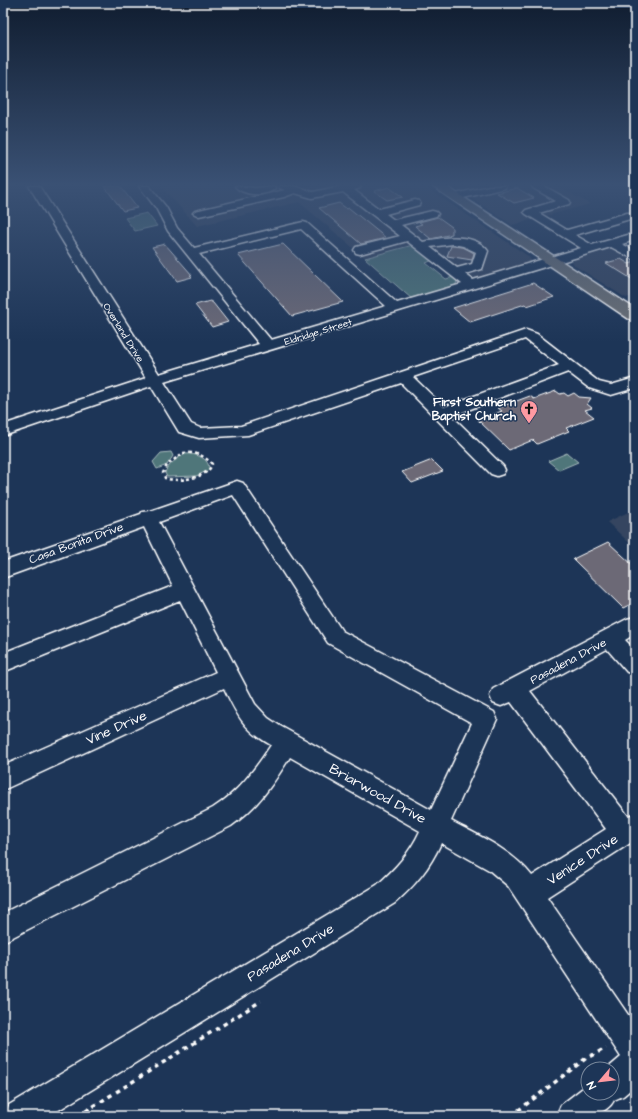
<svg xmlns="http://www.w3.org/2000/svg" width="638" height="1119" viewBox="0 0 638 1119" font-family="'Architects Daughter',sans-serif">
<rect width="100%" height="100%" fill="#1d3557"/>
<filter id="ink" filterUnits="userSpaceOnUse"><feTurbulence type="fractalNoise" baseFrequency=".025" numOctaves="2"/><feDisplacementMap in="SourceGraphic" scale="8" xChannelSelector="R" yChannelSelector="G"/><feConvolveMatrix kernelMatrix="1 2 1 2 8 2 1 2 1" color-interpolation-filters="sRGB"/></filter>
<g filter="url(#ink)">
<g fill="#354560">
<path d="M161,186H424L528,256L531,260L529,264L475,279L468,277L413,245L365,258L299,202L197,226Z"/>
<path d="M452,186H557L590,204L512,225Z"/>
<path d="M614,246L635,259V295L626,298L575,266L572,262L576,258Z"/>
<path d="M635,509V548L607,522Z"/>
</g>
<g fill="#4f767a" stroke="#a7babc">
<path d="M147,213L157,226L135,231L125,218Z"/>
<path d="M413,245L433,260L426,263L446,279L454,277L457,279L456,285L412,299L365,258Z"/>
<path d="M171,452L173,456L167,465L157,469L153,462L161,453Z"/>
<path d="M567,453L578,462L559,470L548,461Z"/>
<path d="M185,454C195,453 210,458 209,470L196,476L167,477L165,473C166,467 179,456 185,454Z"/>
</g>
<g fill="#6c6976" stroke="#fff">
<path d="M104,186H120L137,208L123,211Z"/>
<path d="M389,187L390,188L403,197L387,200L374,191Z"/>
<path d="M517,188L534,198L514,203L497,193Z"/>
<path d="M339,203L347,209L349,208L386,238L361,244L319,208Z"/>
<path d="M438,217L452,227V234L431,239L415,226L422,224L419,222Z"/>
<path d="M165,244L192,275H190L192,277L177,281L152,247Z"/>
<path d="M283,244L285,246L343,302L292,316L238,255Z"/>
<path d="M451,246L463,247L474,253L472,260L447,256Z"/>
<path d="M621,259L629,264L635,262V281L606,263Z"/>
<path d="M533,283L554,297L527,306L525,304L470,322L453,308Z"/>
<path d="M210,301L213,303L228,322L212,327L195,305Z"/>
<path d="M556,391L560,394L564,393L568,396L574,393L579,397L591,398L587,404L592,408L585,410L594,417L566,428L569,431L537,444L533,440L509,450L478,420L502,411L498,408L530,396L534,399Z"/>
<path d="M432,460L443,471L412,483L402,472Z"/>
<path d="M608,542L635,567V602L623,608L573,559Z"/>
</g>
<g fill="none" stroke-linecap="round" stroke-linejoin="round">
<defs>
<g id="minor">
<path d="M29,186H39L159,374L259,344L168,231L156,208L139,186H149L166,207L177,228L194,248L303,222L307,223L397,303L462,284L407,241L360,254L356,253L354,250L356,247L400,236L343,192L312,198L295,193L284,197L199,216L193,213L195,211L285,190L280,188L279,186H294L313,192L341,186H361L360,188L354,190L379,209L415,200L419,201L420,203L419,205L386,214L394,220L432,211L436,212L438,214L436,216L401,225L423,242C441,237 475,232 488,251L482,269L465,274L473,280L581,248L526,214L524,212L526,210L556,201L533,188L532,186H544L569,200L570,202L569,204L539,213L567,230L627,213H635V220L630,219L575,235L592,245L635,233V240L622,244L635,251V260L611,247L164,382L191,424L200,428L241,426L526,330L537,334L599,382L611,385L635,378V388L611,395L589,388L568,372L452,416L503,466L505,470L503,474L497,476L491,474L401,383L248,435L199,438L179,432L151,386L3,436V425L146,378ZM301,229L386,306L271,340L199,254ZM453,244L463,246L476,252L472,264L457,268L430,247ZM525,339L559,365L444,407L413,377Z"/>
<path d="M235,186L255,188L274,186L275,188C267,197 243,196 235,186Z"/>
<path d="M489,186H506L505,188L455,200L450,197L451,195Z"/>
<path d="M237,481L243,483L342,631L494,712L497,719L451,821C479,836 512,850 532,876L606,829L511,702L501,706L493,703L490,696L493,689L627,619L635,617V634L625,640L635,650V674L627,672L607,649L530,691L628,816L635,814V840L547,897L635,1025V1086L623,1096L614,1100C605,1119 575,1116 556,1116L561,1105L588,1084V1093H612V1069H607L621,1057L508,886L489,870L441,843C429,869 416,884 395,903L49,1116H4L9,1105L377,885C395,869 410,853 420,831L290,757C273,784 258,807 231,826L3,942V913L213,808C238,792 254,771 271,745C244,730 237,715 224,688L3,790V766L216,672L180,600L3,672V653L173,586L144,527L3,578V562L141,514L142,512L150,511ZM233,495L328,643L472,723L431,810L280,726L268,718L255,704L159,522Z"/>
</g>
<path id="major" d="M432,186H446L635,309V321L629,319Z"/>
</defs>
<use href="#minor" stroke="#fff" stroke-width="3"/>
<use href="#major" stroke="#fff" stroke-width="3"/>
<path stroke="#fff" stroke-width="2.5" stroke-dasharray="3 3" stroke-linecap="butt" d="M183,453C195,452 204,455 212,464C209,478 177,483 165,478L163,473L167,465Z"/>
<g stroke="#fff" stroke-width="3.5" stroke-dasharray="4.5 4.5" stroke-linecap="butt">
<path d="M78,1116L261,1001"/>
<path d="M511,1116L585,1059L606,1048"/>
</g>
<use href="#minor" fill="#1d3557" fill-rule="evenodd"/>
<use href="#major" fill="#6c6f75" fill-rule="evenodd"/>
</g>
</g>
<linearGradient id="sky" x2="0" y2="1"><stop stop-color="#101d30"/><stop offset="0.54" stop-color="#3a5174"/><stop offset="1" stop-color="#3a5174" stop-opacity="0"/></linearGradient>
<rect width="638" height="342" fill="url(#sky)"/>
<defs>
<symbol id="church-pin" viewBox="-11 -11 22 30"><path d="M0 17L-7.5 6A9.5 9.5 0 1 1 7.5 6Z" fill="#ff9aa2" stroke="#1d3557"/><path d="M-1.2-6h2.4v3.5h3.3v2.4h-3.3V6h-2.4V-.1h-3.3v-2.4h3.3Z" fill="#111"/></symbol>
</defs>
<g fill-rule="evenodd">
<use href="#church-pin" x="519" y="399" width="20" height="27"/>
</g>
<g text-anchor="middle" stroke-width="3" stroke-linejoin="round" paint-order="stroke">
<g font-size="10" fill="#fff" stroke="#1d3557">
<text transform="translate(318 331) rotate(-17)" y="4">Eldridge Street</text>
<text transform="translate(124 332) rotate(58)" y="4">Overland Drive</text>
</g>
<g font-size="12" font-weight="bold" fill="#fff" stroke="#1d3557" text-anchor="end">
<text x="516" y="406">First Southern<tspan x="516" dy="14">Baptist Church</tspan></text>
</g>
<g font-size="12" fill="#fff" stroke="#1d3557">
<text transform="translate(76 543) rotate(-20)" y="4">Casa Bonita Drive</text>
<text transform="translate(568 661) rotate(-28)" y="4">Pasadena Drive</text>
</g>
<g font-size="14" fill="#fff" stroke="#1d3557">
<text transform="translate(116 727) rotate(-24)" y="5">Vine Drive</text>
<text transform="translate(378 793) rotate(29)" y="5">Briarwood Drive</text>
<text transform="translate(582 859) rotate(-33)" y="5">Venice Drive</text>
<text transform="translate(290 952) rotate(-31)" y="5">Pasadena Drive</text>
</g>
</g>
<rect width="638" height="1119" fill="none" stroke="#1d3557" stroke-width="16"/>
<rect x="8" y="8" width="622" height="1103" fill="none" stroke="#fff" stroke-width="1.5" filter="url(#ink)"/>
<g transform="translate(600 1081) rotate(242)"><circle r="19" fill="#1d3557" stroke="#77869a"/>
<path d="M0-3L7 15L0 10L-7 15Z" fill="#ff9aa2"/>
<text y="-6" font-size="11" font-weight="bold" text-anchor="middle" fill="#ffffff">N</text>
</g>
</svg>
